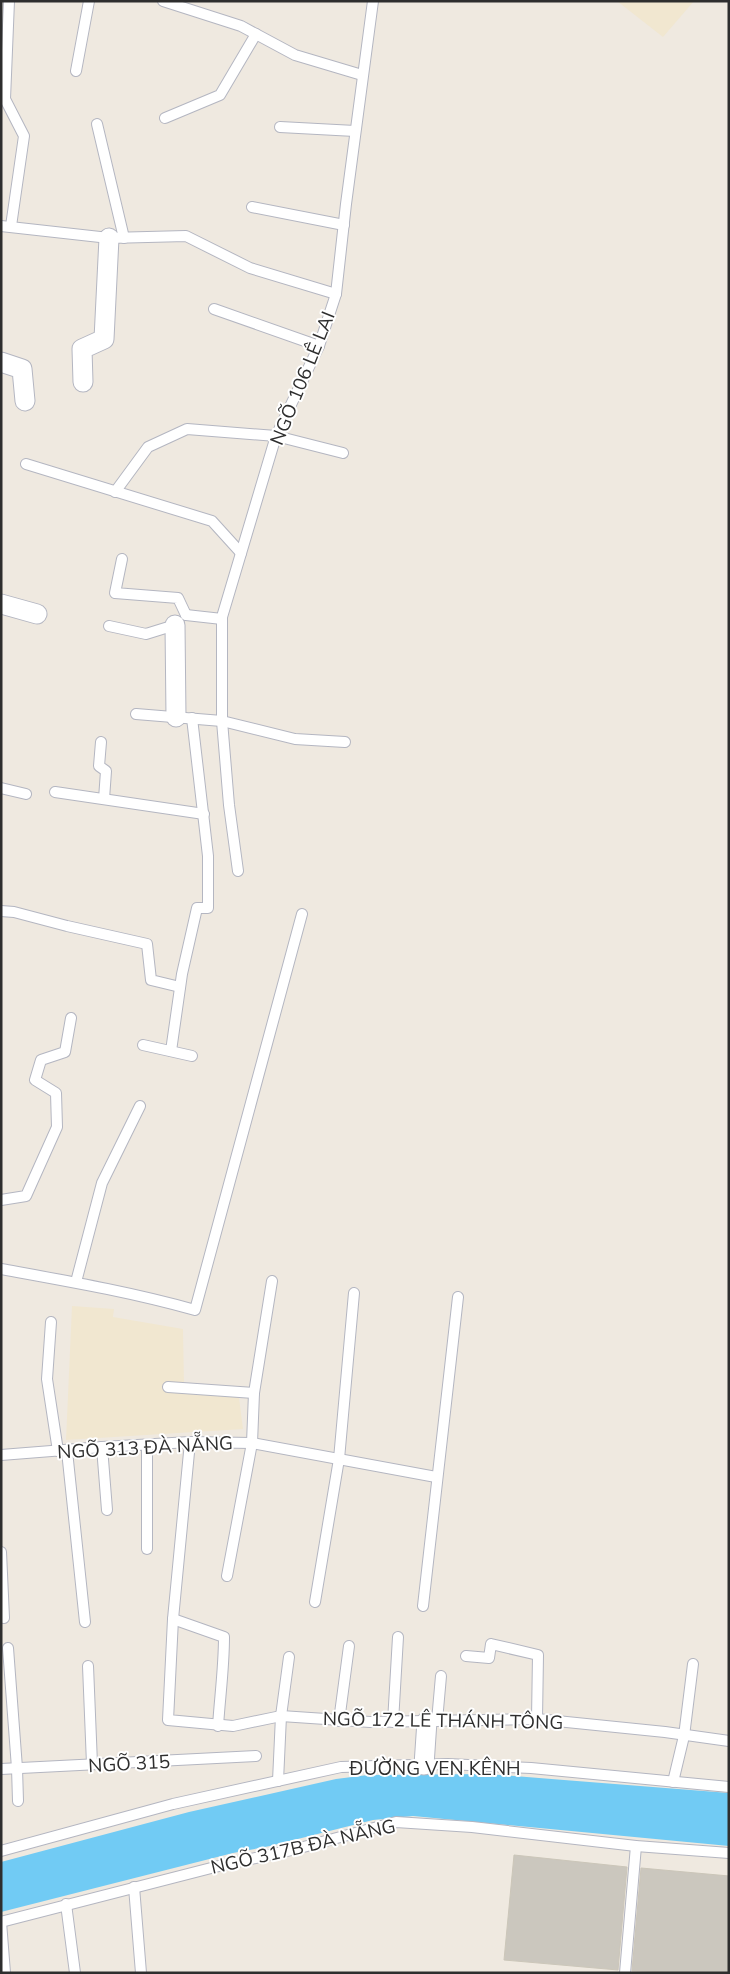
<svg xmlns="http://www.w3.org/2000/svg" width="730" height="1974" viewBox="0 0 730 1974" font-family="Mulish,sans-serif">
<rect width="100%" height="100%" fill="#efe9e0"/>
<g fill="#f1e7d0">
<path d="M617,1H694L663,37Z"/>
<path d="M72,1306L114,1309L113,1317L183,1329L184,1385L238,1390L243,1429L66,1440Z"/>
</g>
<path fill="#71cbf4" d="M488,1774L729,1793V1846L413,1816L373,1820L270,1846L233,1853L1,1912V1862L189,1812L336,1779L368,1775Z"/>
<g fill="#cbc7be" stroke="#cbc6b9">
<path d="M514,1855L627,1867L618,1970L504,1960Z"/>
<path d="M641,1868L729,1876V1973L632,1971Z"/>
</g>
<g fill="none" stroke-linecap="round" stroke-linejoin="round">
<defs>
<g id="service">
<path d="M9,1L5,99L24,136L11,226"/>
<path d="M163,1L241,26L295,55L362,75"/>
<path d="M76,71L89,1"/>
<path d="M165,118L220,95L256,34"/>
<path d="M97,124L124,238"/>
<path d="M280,127L355,131"/>
<path d="M252,207L344,225"/>
<path d="M1,226L109,238L186,236L250,268L336,294"/>
<path d="M214,309L319,346"/>
<path d="M26,464L212,521L241,553"/>
<path d="M115,492L148,447L187,429L276,436L343,453"/>
<path d="M122,559L115,593L178,598L186,615"/>
<path d="M186,615L222,619"/>
<path d="M109,626L146,634L175,625L178,623"/>
<path d="M136,714L222,721L295,739L345,742"/>
<path d="M101,742L99,766L106,771L104,799"/>
<path d="M1,788L26,794"/>
<path d="M55,792L204,814"/>
<path d="M238,871L229,805L222,721V617L276,436L319,346L336,294L346,204L373,1"/>
<path d="M1,911L14,912L67,926L147,944L151,980L180,987"/>
<path d="M143,1045L192,1056"/>
<path d="M171,1051L182,974L197,908H208V856L192,718"/>
<path d="M1,1200L26,1196L57,1127L56,1093L35,1080L41,1060L65,1052L71,1018"/>
<path d="M1,1269C67,1281 131,1292 195,1310L302,914"/>
<path d="M76,1282L102,1183L140,1106"/>
<path d="M51,1322L47,1379L58,1451"/>
<path d="M168,1387L254,1393"/>
<path d="M190,1442L173,1619L168,1720L233,1726L281,1716L370,1722L537,1719L665,1732L729,1741"/>
<path d="M147,1445V1549"/>
<path d="M102,1447L107,1510"/>
<path d="M67,1451L85,1622"/>
<path d="M1,1455L102,1447L190,1442L252,1443L436,1477"/>
<path d="M1,1552L4,1618"/>
<path d="M227,1576L252,1443L254,1393L272,1281"/>
<path d="M315,1602L339,1459L354,1293"/>
<path d="M423,1606L458,1297"/>
<path d="M173,1619L224,1637C224,1667 220,1696 218,1726"/>
<path d="M8,1648L17,1768L18,1801"/>
<path d="M466,1656L489,1658L491,1644L538,1655L537,1719"/>
<path d="M88,1666L92,1764"/>
<path d="M339,1721L349,1646"/>
<path d="M437,1721L441,1676"/>
<path d="M393,1722L398,1637"/>
<path d="M1,1769L256,1756"/>
<path d="M278,1781L281,1716L289,1657"/>
<path d="M673,1782L684,1736L693,1664"/>
<path d="M1,1851L173,1804L341,1767L448,1764L531,1768L729,1787"/>
<path d="M134,1887L141,1973"/>
<path d="M66,1904L75,1973"/>
<path d="M5,1973L1,1922L219,1866L296,1849L396,1822L472,1827L636,1846L729,1853"/>
<path d="M625,1973L636,1846"/>
</g>
<g id="minor">
<path d="M1,362L22,369L25,401"/>
<path d="M83,382L82,349L104,339L109,238"/>
<path d="M1,604L37,614"/>
<path d="M175,625L176,717"/>
<path d="M424,1765L427,1721"/>
</g>
</defs>
<use href="#service" stroke="#b4b6c1" stroke-width="12"/>
<use href="#minor" stroke="#b4b6c1" stroke-width="21"/>
<use href="#service" stroke="#fff" stroke-width="10"/>
<use href="#minor" stroke="#fff" stroke-width="19"/>
</g>
<g text-anchor="middle" stroke-width="4" stroke-linejoin="round" paint-order="stroke">
<g font-size="19" fill="#2e2e2e" stroke="#fff">
<text transform="translate(302 378) rotate(-68)" y="7">NGÕ 106 LÊ LAI</text>
<text transform="translate(145 1447) rotate(-3)" y="7">NGÕ 313 ĐÀ NẴNG</text>
<text transform="translate(443 1720) rotate(1)" y="7">NGÕ 172 LÊ THÁNH TÔNG</text>
<text transform="translate(129 1763) rotate(-3)" y="7">NGÕ 315</text>
<text x="435" y="1775">ĐƯỜNG VEN KÊNH</text>
<text transform="translate(303 1846) rotate(-13)" y="7">NGÕ 317B ĐÀ NẴNG</text>
</g>
</g>
<rect width="730" height="1974" fill="none" stroke="#2e2e2e" stroke-width="5"/>
</svg>
